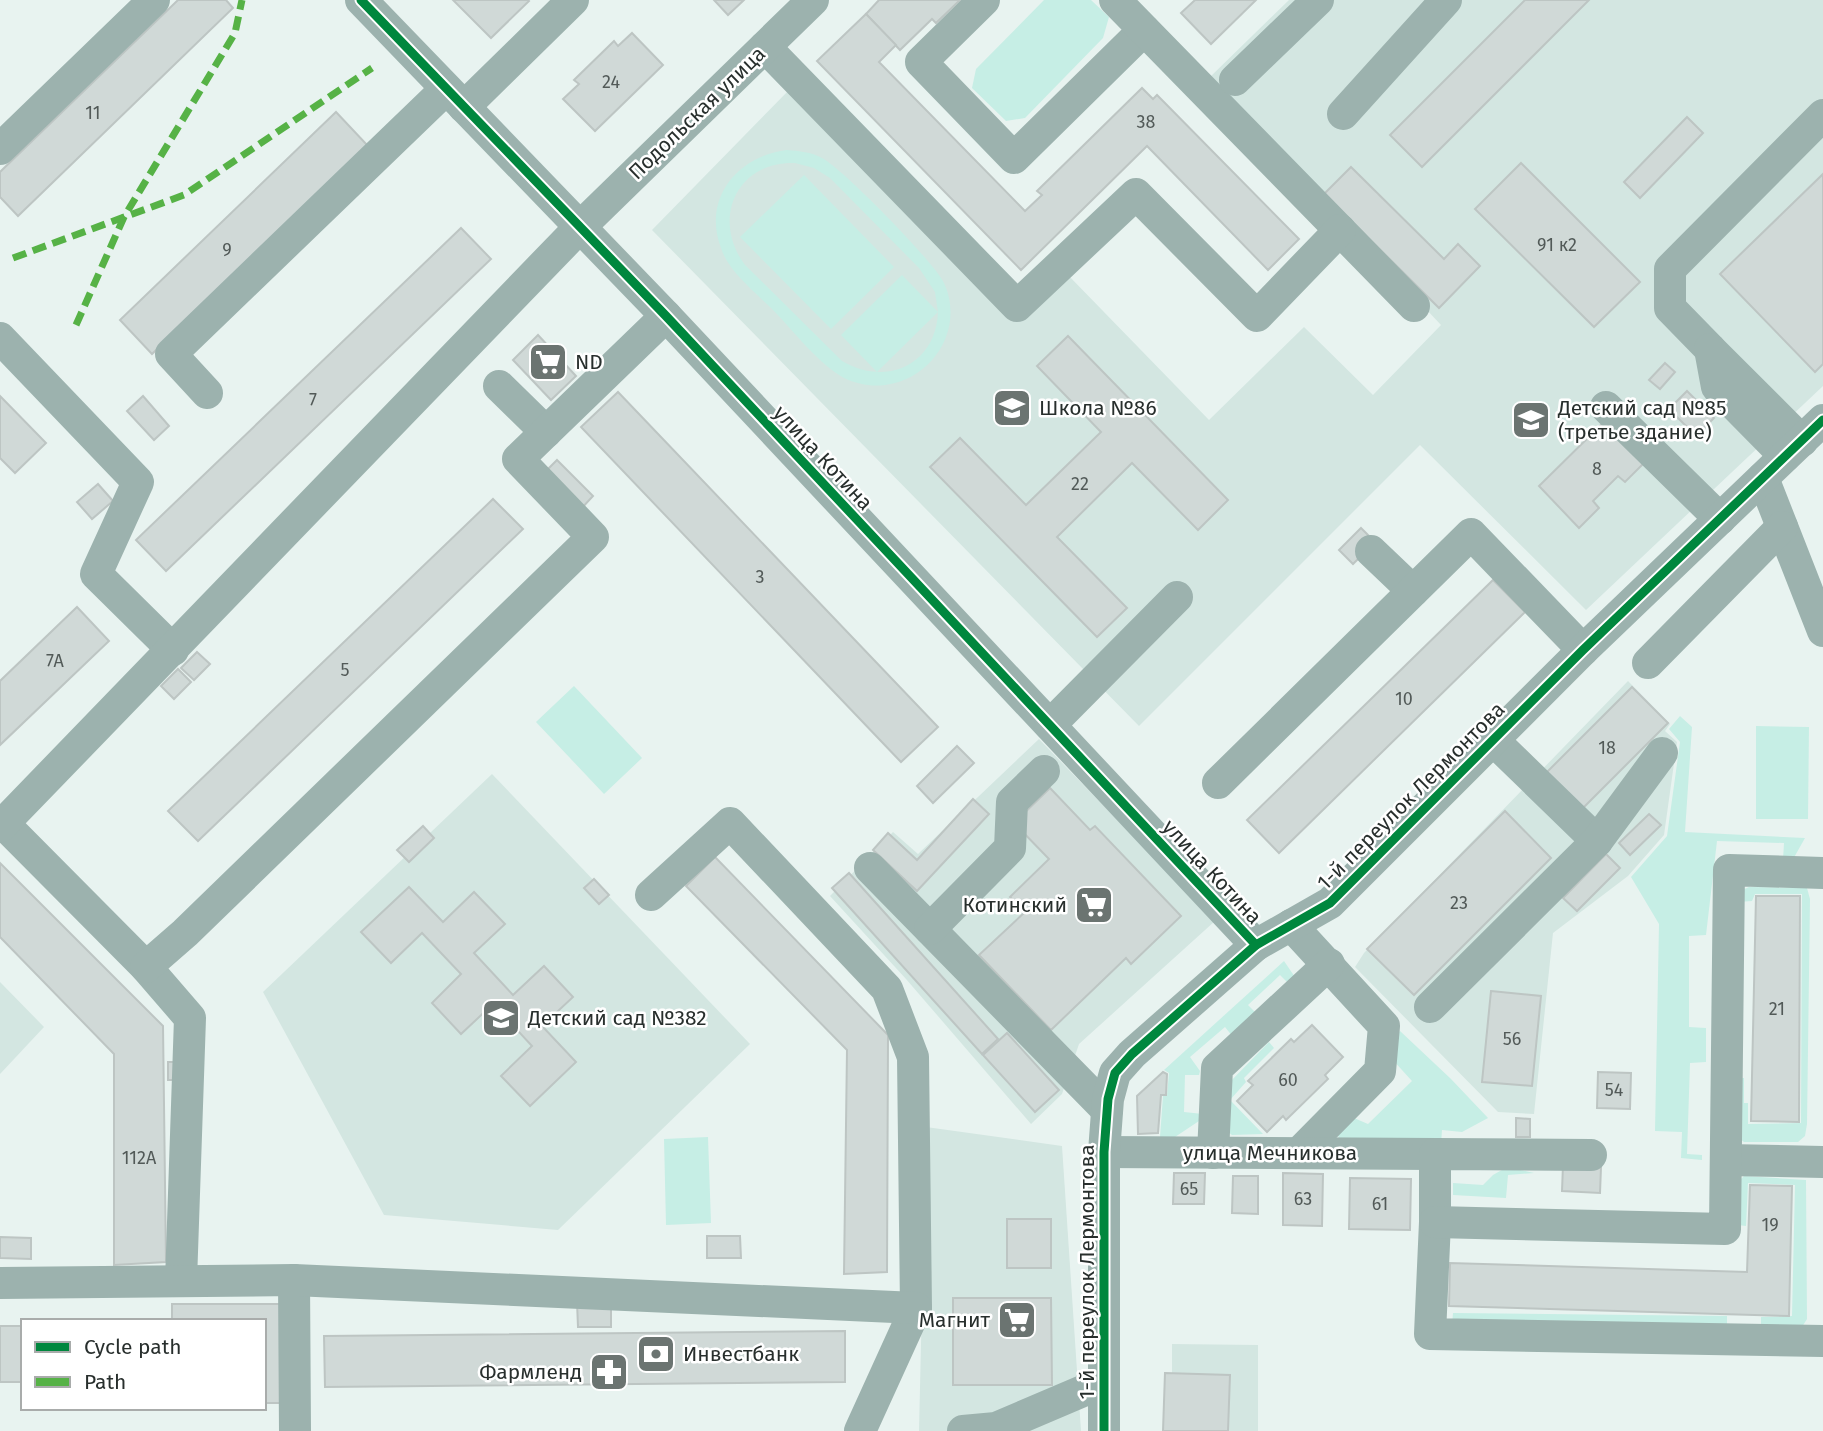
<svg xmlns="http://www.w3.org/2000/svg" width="1823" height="1431" viewBox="0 0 1823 1431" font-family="'Fira Sans',sans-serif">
<rect width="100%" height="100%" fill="#e8f3f0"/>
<g fill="#d3e6e1">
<path d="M1289,0H1823V386L1586,610L1420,445L1139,726L652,230L789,90L1002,308L1068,275L1209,420L1304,327L1373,395L1441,325L1209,78Z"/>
<path d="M1628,681L1670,724L1665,731L1677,742L1664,835L1628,876L1553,933L1534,1114L1498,1112L1355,967L1364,953Z"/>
<path d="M1039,739L1215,921L1079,1044L1062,1094L1031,1124L906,979L830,896L893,832L918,854Z"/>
<path d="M492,774L750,1044L558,1230L384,1215L263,992Z"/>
<path d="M0,982L44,1027L0,1074Z"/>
<path d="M926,1127L1062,1146L1081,1431H919Z"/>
<path d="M1172,1344L1258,1345V1431H1172Z"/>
</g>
<g fill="#c6eee5" fill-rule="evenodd">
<path d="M1044,0H1091L1109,17L1103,38L1025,118L1006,121L972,88L976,69Z"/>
<path d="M787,150C799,151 811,152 822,158C842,168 935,263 944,283C965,328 933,379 885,385C871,387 857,384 844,378C818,363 796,334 775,312C761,298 743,283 731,267C727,261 723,255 721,248C702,198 738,156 787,150ZM795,163L814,168L830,178L919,268L935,292L938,312L902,275L841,335L877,372L938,312C936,365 886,387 842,361L745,265C711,220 736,161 795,163Z"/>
<path d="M804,175L894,267L831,329L740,237Z"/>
<path d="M574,686L642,758L604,794L536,722Z"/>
<path d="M1680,716L1692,727L1685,832L1805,838L1792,861L1783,860L1784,843L1717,841L1706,935L1689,936V1027L1706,1028V1062L1690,1063L1687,1154L1702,1155V1160L1681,1158L1682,1132L1655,1131L1659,924L1631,877L1667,836L1680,742L1669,729Z"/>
<path d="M1756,726L1809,727L1808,819H1756Z"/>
<path d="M1749,887L1807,888L1810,899L1807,1124L1805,1136L1798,1142H1744L1735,1135V1078H1744V1103H1748V1124L1801,1123L1802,894H1755L1752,901L1738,902L1740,891Z"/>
<path d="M1284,961L1299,983L1293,988L1280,975L1248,1005L1257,1014L1233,1037L1225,1027L1190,1057L1200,1071L1199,1075H1185L1184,1112L1203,1114L1205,1117L1175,1137H1160L1163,1096H1167L1169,1073L1164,1070Z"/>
<path d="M1400,1031L1451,1079L1488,1118L1462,1132L1442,1130L1441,1144L1339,1139L1337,1131L1347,1115L1368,1124L1412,1081L1392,1059L1387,1044Z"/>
<path d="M1269,1042L1274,1048L1244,1078L1246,1082L1230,1100L1263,1134L1232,1135L1224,1129L1227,1085Z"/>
<path d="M708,1137L711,1223L666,1225L664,1139Z"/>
<path d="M1507,1167L1534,1173L1508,1175L1506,1198L1453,1195V1183L1483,1185L1493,1175Z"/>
<path d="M1744,1176L1806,1180L1807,1319L1802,1327L1761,1329V1317L1792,1316L1795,1185L1748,1183L1746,1226L1738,1225L1739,1181Z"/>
<path d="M1453,1313L1727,1316V1328L1452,1325Z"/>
</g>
<g fill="#d0d9d7" stroke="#bdc5c3" stroke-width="2">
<path d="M178,0H226L233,8L18,216L0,197V172Z"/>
<path d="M453,0H528L529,1L491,38Z"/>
<path d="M714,0H744L728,15Z"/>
<path d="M879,0H960L936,23L932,19L900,50L866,14Z"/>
<path d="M1195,0H1256L1211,44L1181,13Z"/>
<path d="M1525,0H1589L1422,167L1390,135Z"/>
<path d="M866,14L896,45L879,62L1025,211L1042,195L1037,191L1142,88L1153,99L1157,95L1299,239L1268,270L1147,146L1021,270L817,61Z"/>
<path d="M632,33L663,65L595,131L563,99L579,84L574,80L614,41L618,46Z"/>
<path d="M336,112L368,146L152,354L120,320Z"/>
<path d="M1687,117L1703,133L1640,198L1624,182Z"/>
<path d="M1521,163L1640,282L1594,327L1475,209Z"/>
<path d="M1351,167L1444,259L1458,244L1480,266L1439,308L1324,194Z"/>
<path d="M1823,174V364L1815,372L1720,274Z"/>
<path d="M461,228L491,259L166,571L136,540Z"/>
<path d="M538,335L576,376L551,400L513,360Z"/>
<path d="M1068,336L1228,500L1198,530L1132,463L1057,537L1127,608L1097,637L930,467L960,438L1026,505L1101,432L1037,366Z"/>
<path d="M1665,363L1675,372L1660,389L1649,380Z"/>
<path d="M1687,391L1714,418L1696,436L1669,409Z"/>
<path d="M618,392L938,727L901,762L581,427Z"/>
<path d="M0,396L46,443L15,473L0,458Z"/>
<path d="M143,396L169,426L154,440L127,411Z"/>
<path d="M1605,421L1645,462L1625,482L1618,476L1593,501L1599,508L1579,528L1539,486Z"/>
<path d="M557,460L593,496L580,510L543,474Z"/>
<path d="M98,484L113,501L92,519L77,502Z"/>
<path d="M493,499L523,529L198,841L168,811Z"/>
<path d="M1361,528L1375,542L1353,564L1339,550Z"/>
<path d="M1493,580L1525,612L1279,853L1247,820Z"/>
<path d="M77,607L109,641L0,745V681Z"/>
<path d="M197,652L210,664L194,680L181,668Z"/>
<path d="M178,669L191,682L174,699L161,686Z"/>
<path d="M1632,687L1668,723L1582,809L1545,774Z"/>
<path d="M957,746L974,763L933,803L917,786Z"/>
<path d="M1050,788L1090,830L1095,826L1181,916L1131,964L1126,958L1051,1030L979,955L1025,912L1010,897L1049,859L1014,823Z"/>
<path d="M973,799L989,814L917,891L873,850L888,833L917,860Z"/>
<path d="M1505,811L1551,858L1414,995L1367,949Z"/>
<path d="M1649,814L1661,825L1630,855L1619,843Z"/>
<path d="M423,826L434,838L409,862L397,850Z"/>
<path d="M1606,854L1620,868L1577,911L1563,898Z"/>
<path d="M715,857L888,1035L887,1272L844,1274L847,1050L686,886Z"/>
<path d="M0,863L163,1026L166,1262L114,1265V1054L0,937Z"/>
<path d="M849,873L998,1039L982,1054L832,888Z"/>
<path d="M594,879L609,895L599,904L584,888Z"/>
<path d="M409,887L443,922L474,892L505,924L474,953L513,995L544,966L573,997L542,1026L576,1062L530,1106L501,1076L532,1046L493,1004L461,1034L432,1003L461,974L422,933L391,963L361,932Z"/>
<path d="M1756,896H1800L1799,1122L1751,1121Z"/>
<path d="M1491,991L1541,996L1532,1086L1482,1082Z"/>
<path d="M1312,1025L1343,1057L1325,1075L1328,1079L1286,1120L1283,1116L1267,1132L1237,1101L1253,1085L1248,1081L1291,1039L1294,1042Z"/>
<path d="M1007,1033L1059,1090L1035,1112L983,1055Z"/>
<rect x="168" y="1062" width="13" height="18"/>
<path d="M1163,1072L1167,1074L1166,1095H1161L1158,1133L1138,1134L1137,1096Z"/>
<path d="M1598,1072L1631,1073L1630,1109L1597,1108Z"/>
<path d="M1516,1118L1530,1119V1137H1516Z"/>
<path d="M1563,1165L1601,1167L1600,1193L1562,1191Z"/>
<path d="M1174,1173H1205L1204,1204H1173Z"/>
<path d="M1283,1173L1323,1174L1322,1226L1283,1225Z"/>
<path d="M1233,1176H1258V1214L1232,1213Z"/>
<path d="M1350,1178L1411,1179L1410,1230L1349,1229Z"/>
<path d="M1750,1185L1792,1186L1789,1316L1449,1306L1450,1263L1747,1272Z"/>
<rect x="1007" y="1219" width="44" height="49"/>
<path d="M707,1236H740L741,1258H707Z"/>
<path d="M0,1237L31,1238V1259L0,1258Z"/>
<path d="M953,1298H1051L1052,1385H953Z"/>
<path d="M577,1302H611V1327H578Z"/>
<path d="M172,1304H283V1403H264V1321H172Z"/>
<rect x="0" y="1326" width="23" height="56"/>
<path d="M845,1331V1382L325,1387L324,1336Z"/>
<path d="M1165,1373L1230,1375L1228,1431H1163Z"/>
</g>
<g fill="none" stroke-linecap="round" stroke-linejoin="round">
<g stroke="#9cb2ae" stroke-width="32">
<path d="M361,0L666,316L1256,945"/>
<path d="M984,0L921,62L1014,158L1144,30"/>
<path d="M1115,0L1414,306"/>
<path d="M765,47L1017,306L1136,194L1257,316L1340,230"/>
<path d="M1235,80L1318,0"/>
<path d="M464,107L573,0"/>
<path d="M1343,114L1446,0"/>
<path d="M0,149L154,0"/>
<path d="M0,338L138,482L96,574L173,650"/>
<path d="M1710,349L1670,308V269L1823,115"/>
<path d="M499,386L546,432"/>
<path d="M207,393L171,354L446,89"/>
<path d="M1606,407L1720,519"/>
<path d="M1785,456L1717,387L1710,349L1802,441"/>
<path d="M1763,478L1823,631"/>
<path d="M1371,551L1413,591"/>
<path d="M1648,663L1782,527"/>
<path d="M1050,725L1177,597"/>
<path d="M1493,740L1597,841"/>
<path d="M1218,783L1471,534L1583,650"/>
<path d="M4,824L146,967L190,1018L181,1281"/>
<path d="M0,827L580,227L813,0"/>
<path d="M870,868L1107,1110"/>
<path d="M651,895L730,823L887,989L913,1057L916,1308L860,1431"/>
<path d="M1291,925L1384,1026L1380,1071L1299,1153"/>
<path d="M930,929L1010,848L1012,802L1044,771"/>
<path d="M146,967L185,933L593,537L518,459L666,316"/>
<path d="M1430,1007L1597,841L1662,753"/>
<path d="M1104,1152L1435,1154"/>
<path d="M1213,1153L1217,1068L1329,964"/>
<path d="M1591,1155L1435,1154V1222L1430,1334L1823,1341"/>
<path d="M1726,1160L1823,1162"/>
<path d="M1435,1222L1725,1229L1729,870L1823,873"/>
<path d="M294,1280L295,1431"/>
<path d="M0,1283L294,1280L916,1308"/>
<path d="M963,1431L996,1428L1104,1382"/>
<path d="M1104,1431V1152L1108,1099L1115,1073L1132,1054L1256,945L1330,903L1583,650L1823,420"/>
</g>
<g stroke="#56b246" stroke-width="7" stroke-dasharray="14 7" stroke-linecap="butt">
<path d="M13,258L184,195L372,68"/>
<path d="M76,325L124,217L235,33L242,0"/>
</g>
<defs>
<g id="cycleway">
<path d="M361,0L666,316L1256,945"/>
<path d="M1104,1431V1152L1108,1099L1115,1073L1132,1054L1256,945L1330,903L1583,650L1823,420"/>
</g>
</defs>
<use href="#cycleway" stroke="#fff" stroke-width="13"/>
<use href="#cycleway" stroke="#00873e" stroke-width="9"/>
</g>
<defs>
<symbol id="supermarket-square" viewBox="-11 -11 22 22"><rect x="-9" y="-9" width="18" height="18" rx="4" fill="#6b7471" stroke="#fff"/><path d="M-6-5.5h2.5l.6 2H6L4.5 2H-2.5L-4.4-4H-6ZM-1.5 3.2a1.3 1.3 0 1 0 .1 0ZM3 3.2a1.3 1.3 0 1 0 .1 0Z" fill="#fff"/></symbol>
<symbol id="school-square" viewBox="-11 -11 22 22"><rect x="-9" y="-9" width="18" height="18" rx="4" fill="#6b7471" stroke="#fff"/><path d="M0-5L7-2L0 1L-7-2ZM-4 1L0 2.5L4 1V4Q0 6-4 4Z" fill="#fff"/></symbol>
<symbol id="bank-square" viewBox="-11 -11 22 22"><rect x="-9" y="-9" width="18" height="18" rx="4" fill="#6b7471" stroke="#fff"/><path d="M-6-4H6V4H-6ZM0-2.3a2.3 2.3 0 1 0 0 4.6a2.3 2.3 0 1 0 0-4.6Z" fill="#fff"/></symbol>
<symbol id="pharmacy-square" viewBox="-11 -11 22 22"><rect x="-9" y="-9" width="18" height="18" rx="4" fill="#6b7471" stroke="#fff"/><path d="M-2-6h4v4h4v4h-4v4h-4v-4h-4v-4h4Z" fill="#fff"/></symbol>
</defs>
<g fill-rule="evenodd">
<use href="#supermarket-square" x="526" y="340" width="44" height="44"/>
<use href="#school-square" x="990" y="386" width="44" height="44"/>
<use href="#school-square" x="1509" y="398" width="44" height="44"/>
<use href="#supermarket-square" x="1072" y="883" width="44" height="44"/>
<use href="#school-square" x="479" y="996" width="44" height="44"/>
<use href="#supermarket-square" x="995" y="1298" width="44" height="44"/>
<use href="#bank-square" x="634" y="1332" width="44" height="44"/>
<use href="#pharmacy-square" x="587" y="1350" width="44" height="44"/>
</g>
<g text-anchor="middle" stroke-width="5" stroke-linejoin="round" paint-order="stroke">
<g font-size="18" fill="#525a58">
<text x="611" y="88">24</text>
<text x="93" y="119">11</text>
<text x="1146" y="128">38</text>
<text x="1557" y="251">91 к2</text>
<text x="227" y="256">9</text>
<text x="313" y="406">7</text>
<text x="1597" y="475">8</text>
<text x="1080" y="490">22</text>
<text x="760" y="583">3</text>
<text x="55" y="667">7А</text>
<text x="345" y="676">5</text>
<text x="1404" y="705">10</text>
<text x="1607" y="754">18</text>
<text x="1459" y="909">23</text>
<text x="1777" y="1015">21</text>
<text x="1512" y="1045">56</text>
<text x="1288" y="1086">60</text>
<text x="1614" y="1096">54</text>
<text x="139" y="1164">112А</text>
<text x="1189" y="1195">65</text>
<text x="1303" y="1205">63</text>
<text x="1380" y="1210">61</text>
<text x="1770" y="1231">19</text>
</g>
<g font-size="21" fill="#282f2d" stroke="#fff">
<text transform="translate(697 113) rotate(-44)" y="7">Подольская улица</text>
<text transform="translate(823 458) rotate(47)" y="7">улица Котина</text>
<text transform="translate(1411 796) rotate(-45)" y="7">1-й переулок Лермонтова</text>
<text transform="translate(1212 872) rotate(47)" y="7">улица Котина</text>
<text x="1270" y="1160">улица Мечникова</text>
<text transform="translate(1087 1272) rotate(-90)" y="7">1-й переулок Лермонтова</text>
</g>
<g font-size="21" fill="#282f2d" stroke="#fff" text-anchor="start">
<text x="575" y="369">ND</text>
<text x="1039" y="415">Школа №86</text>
<text x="1558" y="415">Детский сад №85<tspan x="1558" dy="24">(третье здание)</tspan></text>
<text x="1067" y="912" text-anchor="end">Котинский</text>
<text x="528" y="1025">Детский сад №382</text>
<text x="990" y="1327" text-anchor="end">Магнит</text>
<text x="683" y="1361">Инвестбанк</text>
<text x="582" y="1379" text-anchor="end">Фармленд</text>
</g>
</g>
<rect x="21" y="1319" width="245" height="91" fill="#ffffff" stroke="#a9acab" stroke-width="2"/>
<rect x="35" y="1342" width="35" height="10" fill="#00873e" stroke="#a9acab" stroke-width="2"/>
<text x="84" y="1354" font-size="21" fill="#282f2d">Cycle path</text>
<rect x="35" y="1377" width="35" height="10" fill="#56b246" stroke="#a9acab" stroke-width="2"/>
<text x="84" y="1389" font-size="21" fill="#282f2d">Path</text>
</svg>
